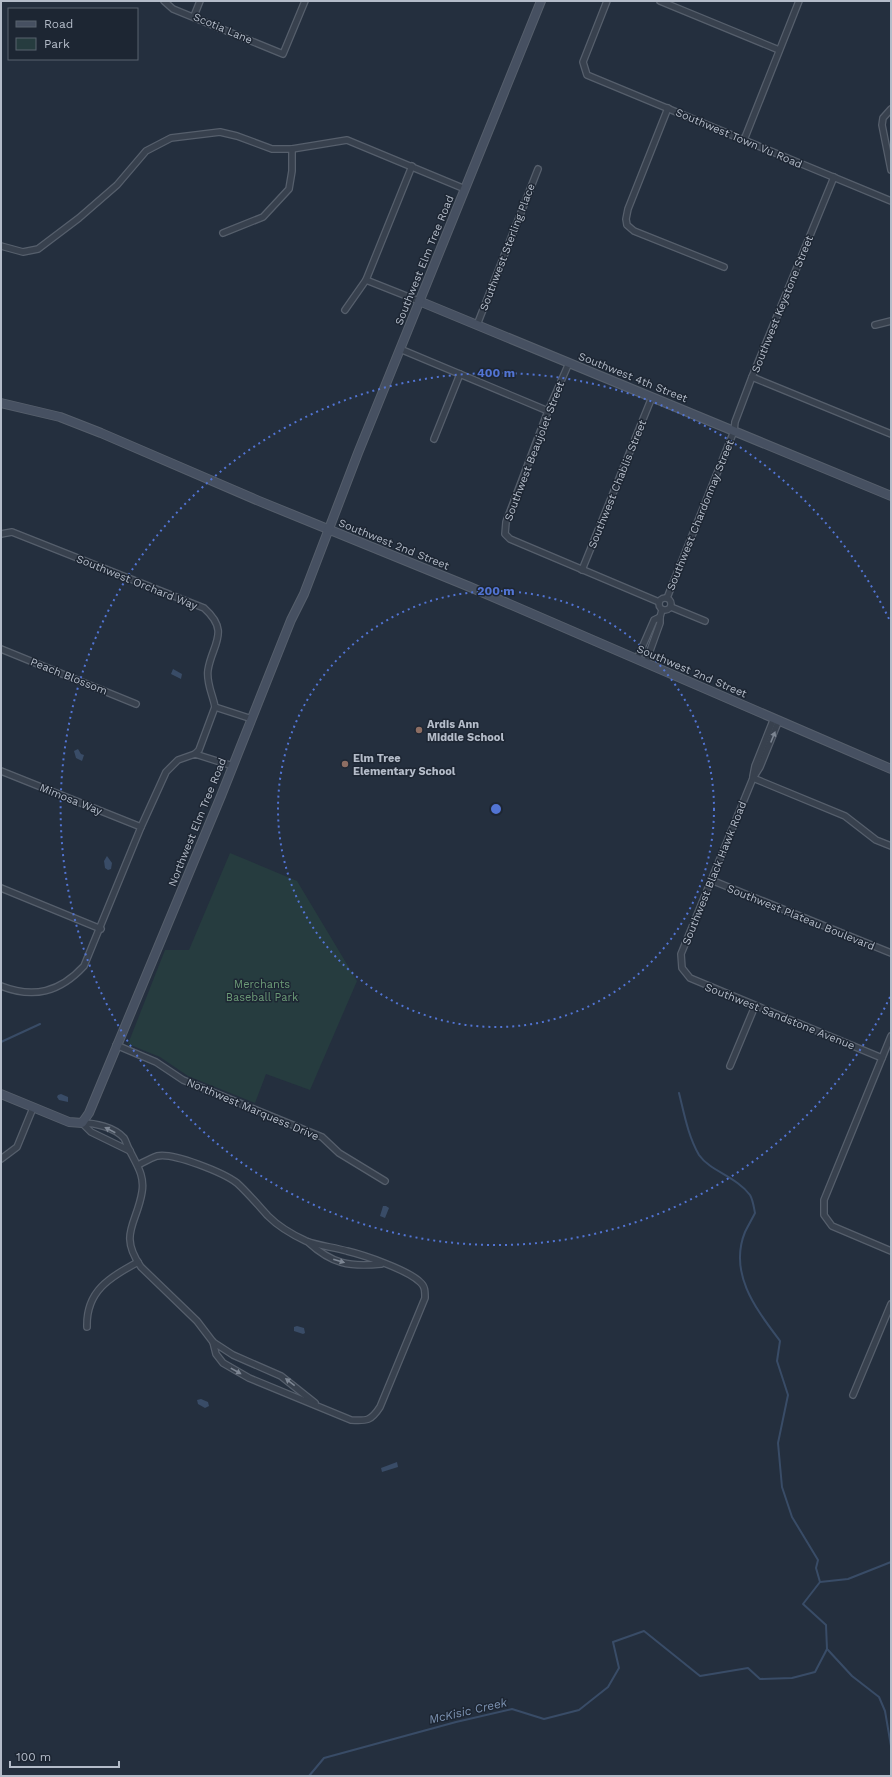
<svg xmlns="http://www.w3.org/2000/svg" width="892" height="1777" viewBox="0 0 892 1777" font-family="'Work Sans',sans-serif">
<rect width="100%" height="100%" fill="#242f3e"/>
<path fill="#263c3f" d="M230,853L297,881L357,981L310,1090L266,1074L255,1103L188,1076L160,1057L128,1044L165,950H189Z"/>
<g fill="#394c67">
<path d="M173,669L182,674L181,679L171,674Z"/>
<path d="M78,749L81,754L84,755L82,761L76,758L74,751Z"/>
<path d="M107,856L112,863L111,869L108,870L105,868L104,861Z"/>
<path d="M61,1094L68,1097V1102L59,1100L57,1097L58,1095Z"/>
<path d="M383,1206H386L389,1208L385,1218L380,1216Z"/>
<path d="M297,1326L304,1328L305,1333L303,1334L294,1331V1327Z"/>
<path d="M201,1399L208,1402L209,1406L205,1408L198,1404L197,1400Z"/>
<path d="M397,1462L398,1467L382,1472L381,1468Z"/>
</g>
<g fill="none" stroke-linecap="round" stroke-linejoin="round">
<g stroke="#394c67" stroke-width="2">
<path d="M1,1042L40,1024"/>
<path d="M679,1093C684,1113 688,1136 699,1155C710,1171 737,1177 750,1195C753,1200 754,1208 755,1213C752,1219 748,1226 745,1232C728,1274 757,1310 780,1341L777,1361L788,1395L778,1443L782,1487L792,1517L818,1560L816,1568L820,1582"/>
<path d="M828,1650L852,1676L879,1697L885,1711L891,1746"/>
<path d="M309,1776L324,1758L456,1722L512,1709L544,1719L579,1710L608,1687L619,1668L613,1642L644,1631L700,1676L748,1668L760,1679L792,1678L815,1672L827,1649L826,1625L803,1604L820,1582L848,1579L891,1562"/>
</g>
<defs>
<g id="street">
<path d="M164,1L173,9L283,54L305,1"/>
<path d="M607,1L583,62L587,75L891,201"/>
<path d="M660,1L779,50"/>
<path d="M194,16L200,1"/>
<path d="M668,108L628,209L626,219L627,225L634,231L724,267"/>
<path d="M891,109L883,118L882,125L891,170"/>
<path d="M744,140L799,1"/>
<path d="M223,233L263,217L289,189L292,171V149"/>
<path d="M1,246L23,252L38,249L79,218L117,185L146,151L171,138L220,132L237,136L272,149H292L347,140L465,189"/>
<path d="M366,280L419,301"/>
<path d="M345,310L366,280L412,166"/>
<path d="M477,325L538,169"/>
<path d="M875,325L891,321"/>
<path d="M400,349L548,411"/>
<path d="M569,363L548,411L506,522L505,534L510,539L659,602"/>
<path d="M752,377L891,434"/>
<path d="M434,439L460,374"/>
<path d="M1,534L12,532L204,608C231,632 212,644 208,670C206,683 213,695 215,707"/>
<path d="M582,570L652,397"/>
<circle cx="665" cy="604" r="6"/>
<path d="M667,598L734,431L735,422L752,377L834,177"/>
<path d="M671,607L705,621"/>
<path d="M1,649L136,704"/>
<path d="M637,659L654,620L660,617"/>
<path d="M646,662L660,623V617L662,610"/>
<path d="M215,707L252,719"/>
<path d="M779,720L760,767L753,778L681,954L682,968L690,978L882,1058"/>
<path d="M195,754L199,750L215,707"/>
<path d="M1,771L141,827"/>
<path d="M753,776L755,766L774,718"/>
<path d="M753,778L845,816L876,840L891,846"/>
<path d="M711,880L891,953"/>
<path d="M1,888L101,929"/>
<path d="M1,986C34,999 60,992 84,966L141,827L166,772L178,760L195,754L233,766"/>
<path d="M891,1036L824,1200V1215L832,1226L891,1251"/>
<path d="M116,1045L156,1062L183,1080L322,1137L339,1153L385,1181"/>
<path d="M730,1066L755,1006"/>
<path d="M82,1123C95,1123 114,1127 124,1138C126,1141 127,1146 129,1149C136,1164 145,1175 142,1192C137,1224 118,1234 141,1267L197,1321L213,1342L233,1355L281,1376L315,1403"/>
<path d="M82,1123L91,1132L130,1151"/>
<path d="M1,1159L17,1147L33,1108"/>
<path d="M138,1165C144,1162 151,1158 157,1156C173,1152 224,1173 237,1183C248,1193 258,1205 268,1216C278,1226 293,1235 306,1241C319,1246 333,1247 347,1251C364,1255 408,1270 420,1282C425,1286 425,1291 425,1298L380,1407C371,1421 367,1421 351,1420L249,1378L223,1363L216,1354L213,1342"/>
<path d="M308,1242C332,1264 349,1267 381,1264"/>
<path d="M87,1327C86,1291 109,1278 138,1262"/>
<path d="M853,1395L891,1304"/>
</g>
<g id="secondary">
<path d="M419,301L891,496"/>
<path d="M1,403L60,417L101,433L259,501L470,587L891,769"/>
<path d="M1,1094L69,1122L82,1123L89,1113L221,796L291,620L304,594L358,453L541,1"/>
</g>
</defs>
<use href="#street" stroke="#565f6c" stroke-width="8"/>
<use href="#secondary" stroke="#565f6c" stroke-width="10"/>
<use href="#street" stroke="#38414e" stroke-width="5.5"/>
<use href="#secondary" stroke="#465061" stroke-width="8"/>
</g>
<defs><path id="oneway-solid" d="M-6-.8H1V-3.2L6.5 0L1 3.2V.8H-6Z"/></defs>
<g fill="#7c8592">
<use href="#oneway-solid" transform="translate(773 737) rotate(-68)"/>
<use href="#oneway-solid" transform="translate(110 1130) rotate(-153)"/>
<use href="#oneway-solid" transform="translate(339 1261) rotate(16)"/>
<use href="#oneway-solid" transform="translate(236 1371) rotate(29)"/>
<use href="#oneway-solid" transform="translate(290 1382) rotate(-142)"/>
</g>
<g fill="none" stroke="#5274d3" stroke-width="2" stroke-dasharray="2 4">
<circle cx="496" cy="809" r="218"/>
<path d="M890 997A436 436 0 1 1 890 621"/>
</g>
<g fill="#8d6e63" stroke="#1d2633" stroke-width="1.5">
<circle cx="419" cy="730" r="4"/>
<circle cx="345" cy="764" r="4"/>
</g>
<g text-anchor="middle" stroke-width="3" stroke-linejoin="round" paint-order="stroke">
<g font-size="11" fill="#b4bcc9" stroke="#1d2633">
<text transform="translate(223 28) rotate(23)" y="4">Scotia Lane</text>
<text transform="translate(739 138) rotate(23)" y="4">Southwest Town Vu Road</text>
<text transform="translate(507 247) rotate(-69)" y="4">Southwest Sterling Place</text>
<text transform="translate(424 260) rotate(-68)" y="4">Southwest Elm Tree Road</text>
<text transform="translate(782 304) rotate(-68)" y="4">Southwest Keystone Street</text>
<text transform="translate(633 377) rotate(22)" y="4">Southwest 4th Street</text>
<text transform="translate(534 451) rotate(-69)" y="4">Southwest Beaujolet Street</text>
<text transform="translate(617 484) rotate(-68)" y="4">Southwest Chablis Street</text>
<text transform="translate(700 515) rotate(-68)" y="4">Southwest Chardonnay Street</text>
<text transform="translate(394 544) rotate(22)" y="4">Southwest 2nd Street</text>
<text transform="translate(137 582) rotate(22)" y="4">Southwest Orchard Way</text>
<text transform="translate(692 671) rotate(23)" y="4">Southwest 2nd Street</text>
<text transform="translate(69 676) rotate(22)" y="4">Peach Blossom</text>
<text transform="translate(71 799) rotate(22)" y="4">Mimosa Way</text>
<text transform="translate(197 822) rotate(-68)" y="4">Northwest Elm Tree Road</text>
<text transform="translate(714 873) rotate(-68)" y="4">Southwest Black Hawk Road</text>
<text transform="translate(801 917) rotate(22)" y="4">Southwest Plateau Boulevard</text>
<text transform="translate(780 1016) rotate(22)" y="4">Southwest Sandstone Avenue</text>
<text transform="translate(253 1109) rotate(23)" y="4">Northwest Marquess Drive</text>
</g>
<g font-size="11" font-weight="bold" fill="#b4bcc9" stroke="#1d2633" text-anchor="start">
<text x="427" y="728">Ardis Ann<tspan x="427" dy="13">Middle School</tspan></text>
<text x="353" y="762">Elm Tree<tspan x="353" dy="13">Elementary School</tspan></text>
</g>
<g font-size="11" fill="#6b9a76" stroke="#1d2633">
<text x="262" y="988">Merchants<tspan x="262" dy="13">Baseball Park</tspan></text>
</g>
<g font-size="12" font-style="italic" fill="#7c92b1" stroke="#1d2633">
<text transform="translate(468 1711) rotate(-13)" y="4">McKisic Creek</text>
</g>
</g>
<circle cx="496" cy="809" r="6" fill="#5274d3" stroke="#1d2633" stroke-width="2"/>
<g font-size="12" text-anchor="middle" font-weight="bold" fill="#5274d3" stroke="#1d2633" stroke-width="3" stroke-linejoin="round" paint-order="stroke">
<text x="496" y="377">400 m</text>
<text x="496" y="595">200 m</text>
</g>
<rect width="892" height="1777" fill="none" stroke="#b4bcc9" stroke-width="4"/>
<rect x="8" y="8" width="130" height="52" fill="#1d2633" stroke="#59626f"/>
<rect x="16" y="21" width="20" height="6" fill="#465061" stroke="#59626f"/>
<text x="44" y="28" font-size="12" fill="#b4bcc9">Road</text>
<rect x="16" y="38" width="20" height="12" fill="#263c3f" stroke="#59626f"/>
<text x="44" y="48" font-size="12" fill="#b4bcc9">Park</text>
<path d="M10 1761v6h109v-6" fill="none" stroke="#b4bcc9" stroke-width="2"/>
<text x="16" y="1761" font-size="12" fill="#b4bcc9" stroke="#1d2633" stroke-width="3" paint-order="stroke">100 m</text>
</svg>
